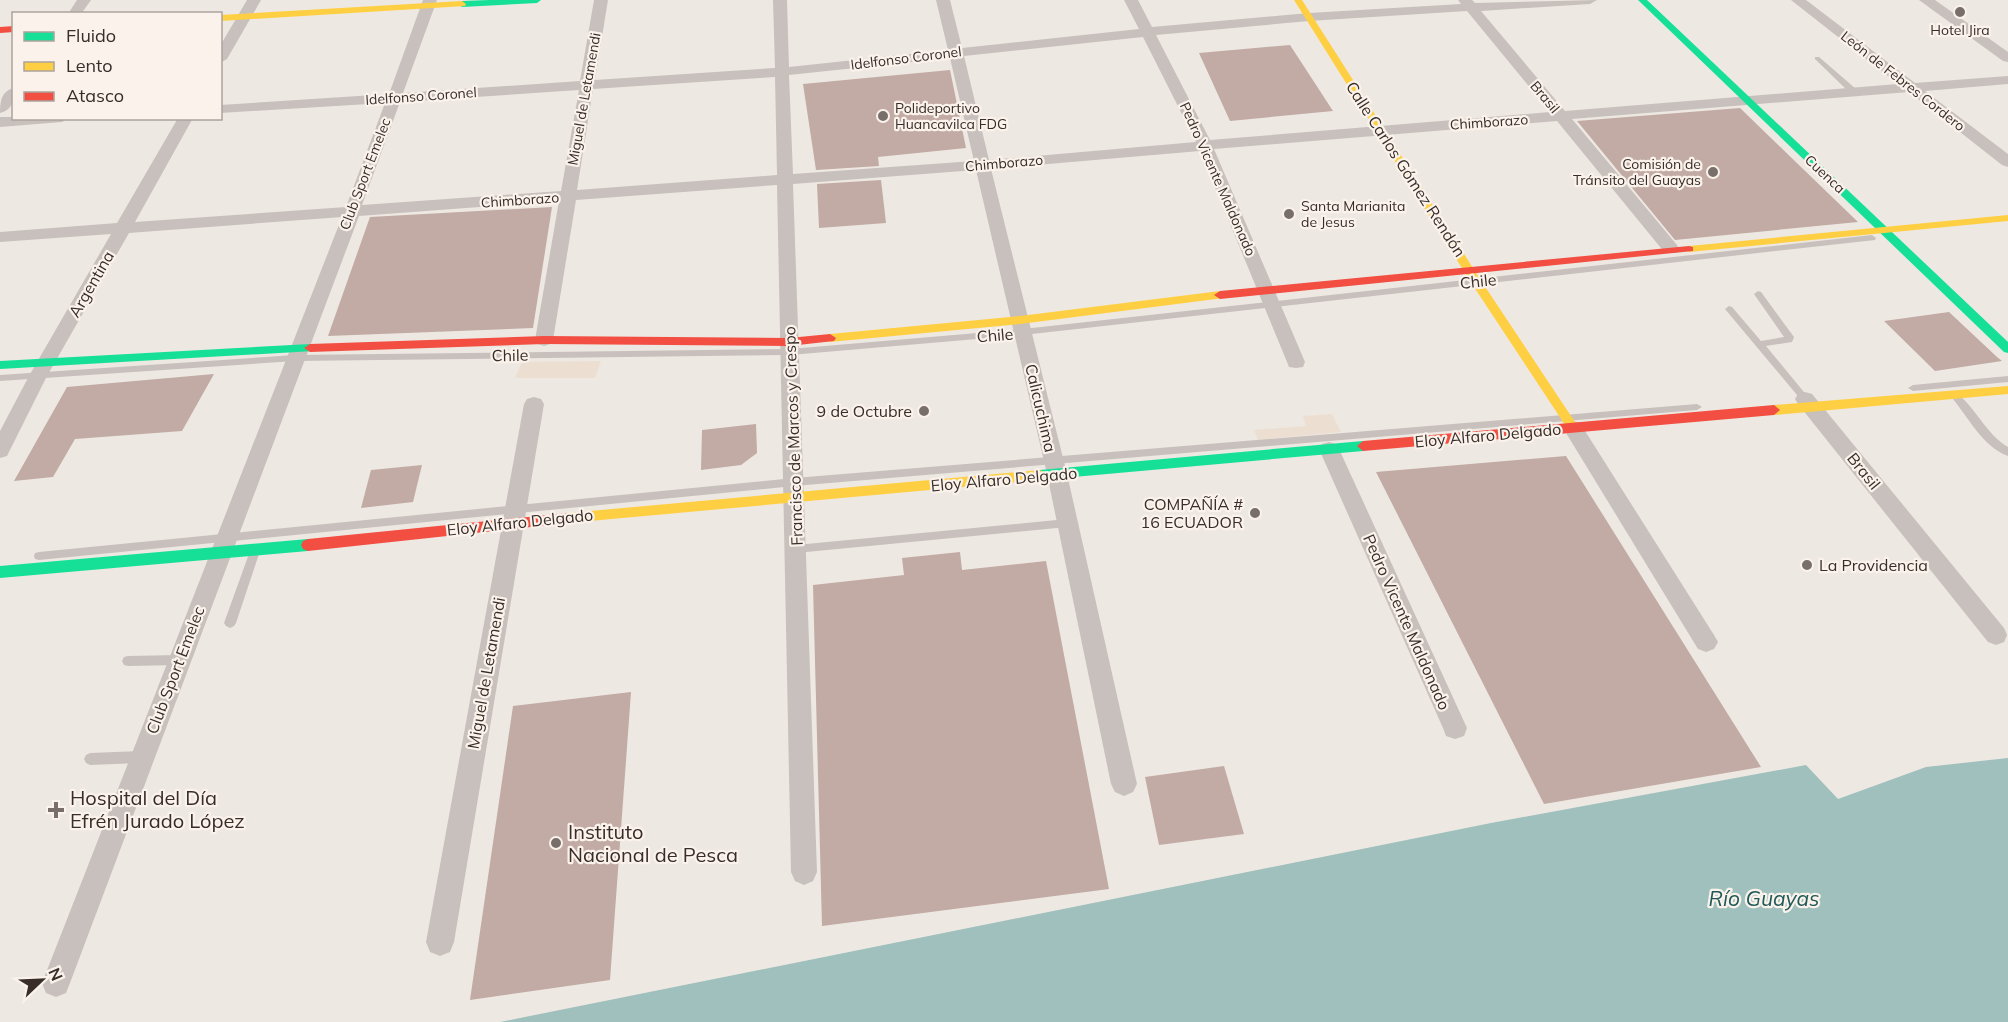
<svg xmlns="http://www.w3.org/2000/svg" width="2008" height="1022" viewBox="0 0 2008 1022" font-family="Mulish,sans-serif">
<rect width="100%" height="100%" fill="#eee8e2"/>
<g fill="#ecdfd2">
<path d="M601,361L595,378H515L522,362Z"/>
<path d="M1332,414L1341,432L1258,440L1254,430L1306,426L1303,416Z"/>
</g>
<path fill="#9fc0bd" d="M2008,758V1022H500L1491,823L1806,765L1838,799L1926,767Z"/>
<g fill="#c1aba4">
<path d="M1290,45L1333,111L1230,121L1199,53Z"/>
<path d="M950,70L966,148L878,157L879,166L816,170L803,84Z"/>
<path d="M1740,108L1858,222L1675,240L1577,121Z"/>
<path d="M881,180L886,223L819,228L817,184Z"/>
<path d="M552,207L533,328L328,336L370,217Z"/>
<path d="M1949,312L1997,357L2002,361L1935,371L1884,321Z"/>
<path d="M214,374L182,431L75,439L53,477L14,481L67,387Z"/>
<path d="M756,424L757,453L741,465L701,470L702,430Z"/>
<path d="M1566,456L1761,767L1544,804L1376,472Z"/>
<path d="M422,465L413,502L361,508L371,470Z"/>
<path d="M960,552L962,570L1046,561L1109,889L822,926L813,585L904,575L902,558Z"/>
<path d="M631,692L610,980L470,1000L513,706Z"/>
<path d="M1224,766L1244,834L1159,845L1145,777Z"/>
</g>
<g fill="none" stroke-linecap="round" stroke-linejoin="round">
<g fill="#c7c0bc" fill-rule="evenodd">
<path d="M1815,57H1819L1856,89V93H1850L1815,59Z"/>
<path d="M1872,235L1876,238L1875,240L1023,335L790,355L295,361L0,381V375L295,355L790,349L1023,329Z"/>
<path d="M1758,291L1761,292L1794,337L1792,342L1766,346L1808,397L1810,399L1808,401H1802L1725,309L1729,306L1732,307L1761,341L1784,337L1754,294Z"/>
<path d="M2008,376V382L1913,391L1908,388L1913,385Z"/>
<path d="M1955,393C1972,401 1986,435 2008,447V456C1982,446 1969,418 1952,398L1950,396Z"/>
<path d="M1697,404L1702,407L1697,410L794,486L39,560L35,559L34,556L35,553L39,552L794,478Z"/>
<path d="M1067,519L1071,520L1072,523L1071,526L1067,527L796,553L792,552L791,549L792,546L796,545Z"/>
<path d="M255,547L259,548L260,551L236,623L234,626L230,628L226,626L224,623L250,551L251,548Z"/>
<path d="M179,655L183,656L185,660L183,664L179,665L128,666L124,665L122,661L124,657L128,656Z"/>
<path d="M141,751L145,753L147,757L145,761L141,763L90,765L86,763L84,759L86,755L90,753Z"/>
</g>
<g fill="#c7c0bc" fill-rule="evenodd">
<path d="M77,0H91L81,14H68Z"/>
<path d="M247,0H261L227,59L220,63V46Z"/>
<path d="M423,0H437L403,93L580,81L594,0H608L595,80L775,68L773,0H787L789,67L948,50L936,0H950L962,48L1139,29L1124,0H1138L1152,27L1309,13L1461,4L1458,0H1472L1475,3L1597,0L1590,4L1481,11L1565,111L1898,84L1791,0H1806L1915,83L2008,76V84L1925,91L2008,154V167L2002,165L1909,92L1572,119L1677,245L1679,249L1677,253H1665L1557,121L1214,149L1305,362L1303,367L1296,368L1289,367L1287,362L1200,151L991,169L1067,474L1137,784L1133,792L1124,796L1115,792L1111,784L1047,474L976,170L793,184L817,872L813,881L804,885L795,881L791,872L777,185L576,200L553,340L550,344L544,346L538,344L535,340L559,201L359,216L70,983L66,993L56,997L46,993L42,983L342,217L129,233L47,376L7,456L0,458V431L29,376L111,234L0,242V232L117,223L178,118H193L135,222L346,207L385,103L220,113V105L389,94ZM1467,11L1550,112L1210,140L1156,35L1309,21ZM1143,37L1196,142L989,160L964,56ZM950,58L974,161L793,174L789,75ZM775,77L777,175L577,190L593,89ZM579,90L561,191L362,205L400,102Z"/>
<path d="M1919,0H1935L2008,52V62L2003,61Z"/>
<path d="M14,88C14,99 13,110 0,113C0,102 1,91 14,88Z"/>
<path d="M0,117H14V118H69L62,122L0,127Z"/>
<path d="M1805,392L1812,394L2004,628L2007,635L2004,642L1996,645L1988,642L1798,404L1795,399L1798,394Z"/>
<path d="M534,397L541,399L544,404L454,942L450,952L440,956L430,952L426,942L524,404L527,399Z"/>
<path d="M1573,421L1580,423L1714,635L1718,642L1714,649L1706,652L1698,649L1563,428L1566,423Z"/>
<path d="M1329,442L1336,444L1339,449L1467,728L1464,736L1455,739L1446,736L1443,728L1319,449L1322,444Z"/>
</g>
<g fill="#16e098" fill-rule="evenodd">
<path d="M489,0H541L537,3L462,7L458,4L462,1Z"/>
<path d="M1638,0H1647L2008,342V353L2004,352Z"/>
<path d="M310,344L316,348L314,351L0,369V361Z"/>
<path d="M1363,441L1369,446L1363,451L1040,480L1033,475L1040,470Z"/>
<path d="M308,539L313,541L315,545L313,549L308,551L0,578V566Z"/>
</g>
<g fill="#ffcf43" fill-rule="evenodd">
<path d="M1294,0H1302L1480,279L1577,425L1579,428L1577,431H1569L1470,281Z"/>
<path d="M462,1L466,4L465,6L220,21V15Z"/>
<path d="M2008,215V221L1689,252L1684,249L1689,246Z"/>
<path d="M1220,291L1226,295L1224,298L1020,324L830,342L824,338L830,334L1020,316Z"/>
<path d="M2008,386V394L1774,415L1768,410L1774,405Z"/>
<path d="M1040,470L1047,475L1040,480L568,523L563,522L561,518L563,514L568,513Z"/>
</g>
<g fill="#f24e42" fill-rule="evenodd">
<path d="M14,26V32L0,33V27Z"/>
<path d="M1689,246L1693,247V251L1220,299L1214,295L1220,291Z"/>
<path d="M830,334L836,338L834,341L789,346L544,344L310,352L304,348L310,344L544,336L789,338Z"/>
<path d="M1774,405L1780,410L1774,415L1363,451L1357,446L1363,441Z"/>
<path d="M568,513L573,514L575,518L573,522L568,523L308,551L303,549L301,545L303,541L308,539Z"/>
</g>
</g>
<g fill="#786e6a" stroke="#faf2eb" stroke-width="2">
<circle cx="1960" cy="12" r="6"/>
<circle cx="883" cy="116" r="6"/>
<circle cx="1713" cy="172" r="6"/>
<circle cx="1289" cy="214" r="6"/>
<circle cx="924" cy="411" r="6"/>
<circle cx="1255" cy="513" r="6"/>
<circle cx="1807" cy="565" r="6"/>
<path d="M53 801h6v6h6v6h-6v6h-6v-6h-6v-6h6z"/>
<circle cx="556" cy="843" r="6"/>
</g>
<g text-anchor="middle" stroke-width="4.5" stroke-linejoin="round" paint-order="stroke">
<g font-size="14" fill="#382d29" stroke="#faf2eb" text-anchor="start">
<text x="1960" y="35" text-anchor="middle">Hotel Jira</text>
<text x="895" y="113">Polideportivo<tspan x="895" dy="16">Huancavilca FDG</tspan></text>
<text x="1701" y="169" text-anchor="end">Comisión de<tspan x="1701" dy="16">Tránsito del Guayas</tspan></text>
<text x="1301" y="211">Santa Marianita<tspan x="1301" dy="16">de Jesus</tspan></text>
</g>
<g font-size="14" fill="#382d29" stroke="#faf2eb">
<text transform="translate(906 58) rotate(-7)" y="5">Idelfonso Coronel</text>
<text transform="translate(1903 81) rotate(38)" y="5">León de Febres Cordero</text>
<text transform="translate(421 96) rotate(-4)" y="5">Idelfonso Coronel</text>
<text transform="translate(1545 97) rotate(50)" y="5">Brasil</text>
<text transform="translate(584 99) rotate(-80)" y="5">Miguel de Letamendi</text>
<text transform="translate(1489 122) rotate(-4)" y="5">Chimborazo</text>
<text transform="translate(1004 163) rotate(-5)" y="5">Chimborazo</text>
<text transform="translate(365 174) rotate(-69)" y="5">Club Sport Emelec</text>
<text transform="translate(1825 174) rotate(43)" y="5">Cuenca</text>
<text transform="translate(1218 179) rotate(66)" y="5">Pedro Vicente Maldonado</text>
<text transform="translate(520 200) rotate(-4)" y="5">Chimborazo</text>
</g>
<g font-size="16" fill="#382d29" stroke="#faf2eb">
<text transform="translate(1406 169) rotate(57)" y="6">Calle Carlos Gómez Rendón</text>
<text transform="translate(1478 281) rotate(-6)" y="6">Chile</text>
<text transform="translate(91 284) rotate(-60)" y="6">Argentina</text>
<text transform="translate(995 335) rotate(-5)" y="6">Chile</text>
<text transform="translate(510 355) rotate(-1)" y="6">Chile</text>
<text transform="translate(1041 408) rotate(77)" y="6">Calicuchima</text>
<text transform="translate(1488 435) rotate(-5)" y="6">Eloy Alfaro Delgado</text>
<text transform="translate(793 436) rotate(-92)" y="6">Francisco de Marcos y Crespo</text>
<text transform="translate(1864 471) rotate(51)" y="6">Brasil</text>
<text transform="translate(1004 479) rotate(-5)" y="6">Eloy Alfaro Delgado</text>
<text transform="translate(520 522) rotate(-6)" y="6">Eloy Alfaro Delgado</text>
<text transform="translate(1407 622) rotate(66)" y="6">Pedro Vicente Maldonado</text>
<text transform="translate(175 670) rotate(-69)" y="6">Club Sport Emelec</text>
<text transform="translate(486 673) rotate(-80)" y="6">Miguel de Letamendi</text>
</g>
<g font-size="16" fill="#382d29" stroke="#faf2eb" text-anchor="end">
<text x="912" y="417">9 de Octubre</text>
<text x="1243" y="510">COMPAÑÍA #<tspan x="1243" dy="18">16 ECUADOR</tspan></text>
<text x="1819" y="571" text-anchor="start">La Providencia</text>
</g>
<g font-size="20" fill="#382d29" stroke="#faf2eb" text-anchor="start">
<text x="70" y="805">Hospital del Día<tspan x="70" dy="23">Efrén Jurado López</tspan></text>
<text x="568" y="839">Instituto<tspan x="568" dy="23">Nacional de Pesca</tspan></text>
</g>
<g font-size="21" font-style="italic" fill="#1f5959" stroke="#faf2eb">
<text x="1764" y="906">Río Guayas</text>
</g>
</g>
<rect x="12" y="12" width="210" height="108" fill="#faf2eb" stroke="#aca39d" stroke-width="1.5"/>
<rect x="24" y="32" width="30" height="9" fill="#16e098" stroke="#aca39d" stroke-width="1.5"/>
<text x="66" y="42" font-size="18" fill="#382d29">Fluido</text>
<rect x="24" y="62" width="30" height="9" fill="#ffcf43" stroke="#aca39d" stroke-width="1.5"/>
<text x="66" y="72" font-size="18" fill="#382d29">Lento</text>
<rect x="24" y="92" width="30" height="9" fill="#f24e42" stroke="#aca39d" stroke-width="1.5"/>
<text x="66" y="102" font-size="18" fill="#382d29">Atasco</text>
<g transform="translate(42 980) rotate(67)" stroke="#faf2eb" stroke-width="4.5" paint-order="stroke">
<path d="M0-4.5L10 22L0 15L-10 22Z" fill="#382d29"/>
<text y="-9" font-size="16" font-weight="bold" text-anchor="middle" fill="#382d29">N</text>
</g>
</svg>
